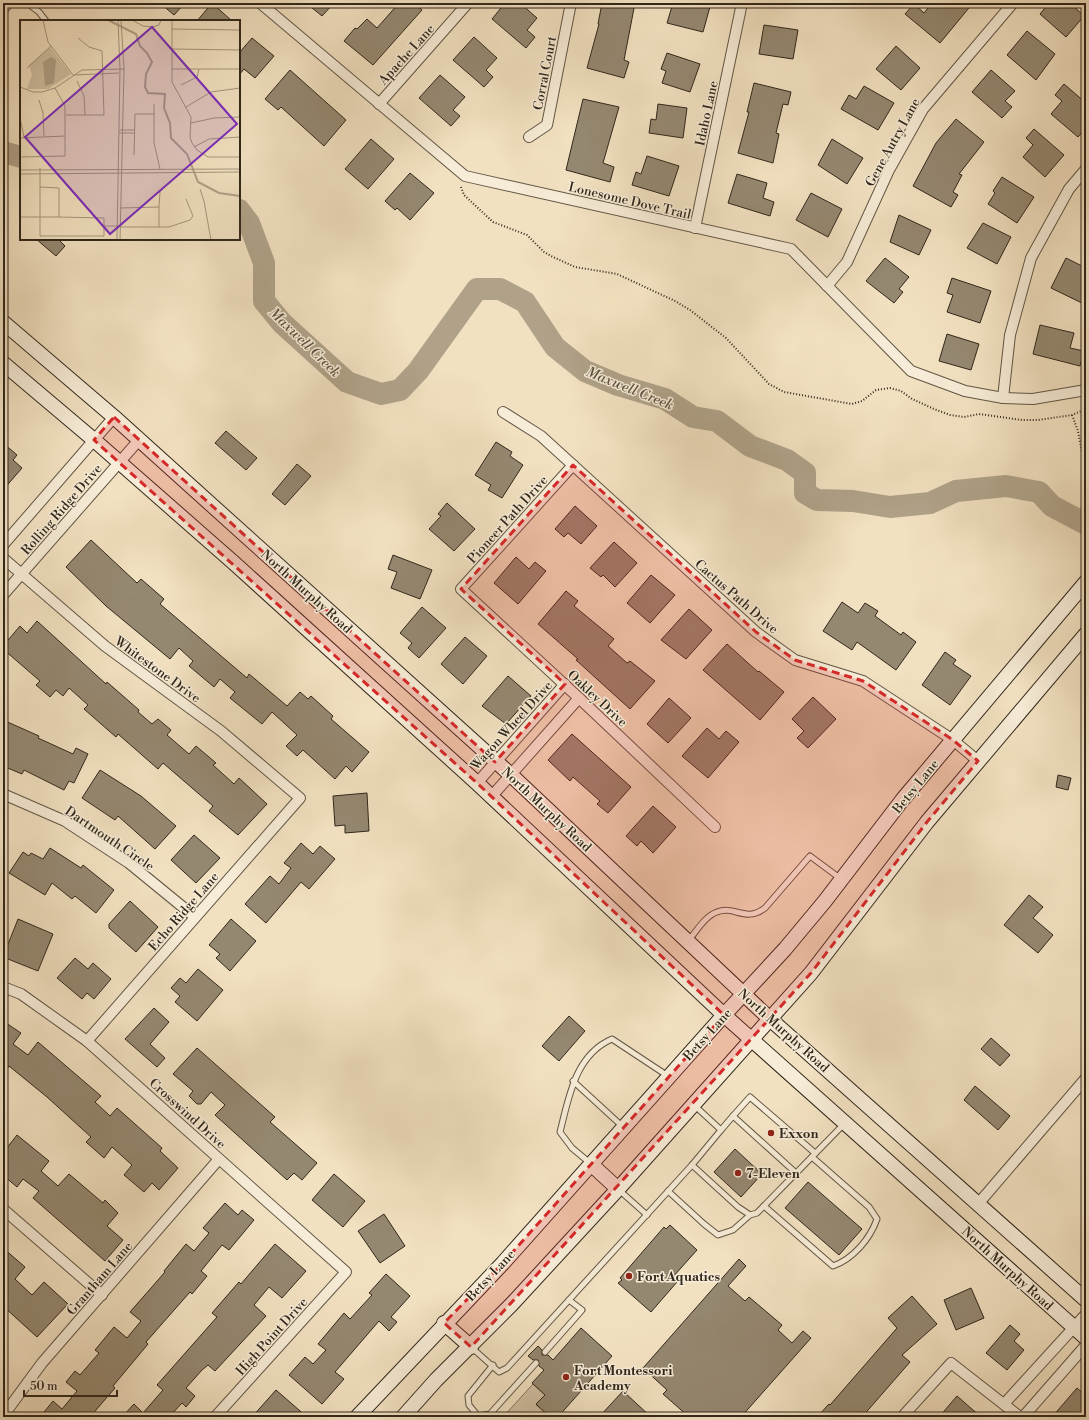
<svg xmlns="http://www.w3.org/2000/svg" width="1089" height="1420" viewBox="0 0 1089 1420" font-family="'Libre Bodoni',serif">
<rect width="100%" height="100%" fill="#f2e1c1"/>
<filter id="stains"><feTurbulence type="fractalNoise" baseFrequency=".005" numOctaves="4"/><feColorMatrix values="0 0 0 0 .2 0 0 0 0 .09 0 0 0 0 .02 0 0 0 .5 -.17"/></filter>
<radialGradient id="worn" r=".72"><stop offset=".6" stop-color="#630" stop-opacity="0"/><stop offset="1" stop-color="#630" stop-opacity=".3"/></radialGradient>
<path fill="#d1c1a5" stroke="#817460" d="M533,1384L545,1395L536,1405L550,1417H503Z"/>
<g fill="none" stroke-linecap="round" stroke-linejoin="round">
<g stroke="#b0a289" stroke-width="22">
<path d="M3,152L21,157"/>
<path d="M239,210L249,223L264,263V301L282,323L347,382L381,394L400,390L418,371L477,289H500L525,302L555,347L585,371L618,385L665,399L693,417L717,421L750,446L787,460L805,473V493L817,500L853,501L890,507L930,503L956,491L1006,486L1039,492L1052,506L1086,524"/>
</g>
</g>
<g fill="#958871" stroke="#31271b">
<path d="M160,3H185L174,15Z"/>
<path d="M212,3L232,21H197Z"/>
<path d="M306,3H334L322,16Z"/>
<path d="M399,3H414L422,10L373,65L344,41L355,28L357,29L367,19L377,28Z"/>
<path d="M505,3H520L537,18L527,30L535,37L526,48L492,19Z"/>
<path d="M602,3H635L624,60L629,62L624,78L587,68L599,24H598Z"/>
<path d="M673,3H711L703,32L667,23Z"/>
<path d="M932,3H973L940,43L905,14L914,4L924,13Z"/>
<path d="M1049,3H1070L1084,16L1066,37L1040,14Z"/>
<path d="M764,25L798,30L793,59L759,54Z"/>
<path d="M1027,31L1055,54L1036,80L1007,55Z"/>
<path d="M474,37L497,58L486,70L493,77L484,87L453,60Z"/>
<path d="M252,38L274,56L255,78L244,69L239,75V53Z"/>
<path d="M896,46L920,68L901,90L876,69Z"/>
<path d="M667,53L700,64L690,92L662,83L666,71L661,69Z"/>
<path d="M290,70L346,120L324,146L281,107L278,110L265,99Z"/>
<path d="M991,70L1015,91L1005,101L1012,107L1002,118L972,92Z"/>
<path d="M440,75L465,97L453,110L460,116L451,126L419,98Z"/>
<path d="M754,83L791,92L788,105L783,104L776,133L779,134L773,163L738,153L749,112H747Z"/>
<path d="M1064,84L1086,103V128L1078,137L1051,114L1062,101L1055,95Z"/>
<path d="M864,86L894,103L878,130L841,109L849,95L856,99Z"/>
<path d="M583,99L619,107L603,163L614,167L610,182L566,170Z"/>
<path d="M658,104L687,108L683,138L649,133L651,119L656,120Z"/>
<path d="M956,119L984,142L959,174L962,175L953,192L958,195L951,207L913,186L936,143Z"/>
<path d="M1034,129L1064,155L1045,177L1023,157L1033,145L1026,138Z"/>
<path d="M371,139L394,159L368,189L345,169Z"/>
<path d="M832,139L863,158L847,184L818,165Z"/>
<path d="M647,156L679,166L669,196L632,185L636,172L641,174Z"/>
<path d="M410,173L434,193L410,220L397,208L395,210L385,201Z"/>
<path d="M737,174L767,183L763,198L774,202L770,216L728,203Z"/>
<path d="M1002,177L1034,197L1017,223L988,204L995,193L993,191Z"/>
<path d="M811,193L842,209L828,237L796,220Z"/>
<path d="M899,215L931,230L919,255L890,242Z"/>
<path d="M983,223L1011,237L997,264L967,248Z"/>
<path d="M36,239H58L65,246L56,256Z"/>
<path d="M885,258L909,277L899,289L903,292L894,303L866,281Z"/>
<path d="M1066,258L1086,268V305L1051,288Z"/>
<path d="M952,278L991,291L980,323L947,312L953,295L947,293Z"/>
<path d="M1040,325L1074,333L1070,348L1084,351L1080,366L1033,354Z"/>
<path d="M947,334L979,344L971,370L939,361Z"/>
<path d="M226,431L257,458L246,470L215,443Z"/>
<path d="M496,442L512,452L510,456L523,465L502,498L488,490L491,485L475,475Z"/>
<path d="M3,443L17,455L13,460L22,468L3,490Z"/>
<path d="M297,464L311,476L285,505L272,494Z"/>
<path d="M447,503L475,529L454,551L429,529L441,516L438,514Z"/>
<path d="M575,506L597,526L581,544L568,533L564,537L555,529Z"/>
<path d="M91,540L137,583L141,579L164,599L160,604L247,678L249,674L287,706L300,692L308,699L311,696L333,716L331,719L369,752L352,772L346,766L335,779L303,750L297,756L286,746L297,735L272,712L262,724L230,698L235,692L220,679L214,687L189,666L193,661L179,648L170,659L106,606L66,567Z"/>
<path d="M614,542L637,563L615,587L603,575L601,577L590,568Z"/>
<path d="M393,555L432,570L420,599L391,588L397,572L388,569Z"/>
<path d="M516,557L529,569L535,562L546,571L518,604L494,583Z"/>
<path d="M651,575L675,595L650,623L627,603Z"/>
<path d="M566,591L578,601L574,606L614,639L608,646L627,663L630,661L655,681L630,709L576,660L578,659L538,624Z"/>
<path d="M842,602L858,613L865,603L878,611L875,616L901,635L903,632L916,642L896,670L857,642L852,650L823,631Z"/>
<path d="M422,607L446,628L419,658L408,648L412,643L400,633Z"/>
<path d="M689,609L712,630L686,659L661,640Z"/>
<path d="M37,621L106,684L107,682L139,710L138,712L152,724L158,719L171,730L167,735L189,754L196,746L216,763L213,765L234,784L239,778L267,804L238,835L209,811L213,806L163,763L158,769L118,734L116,737L84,709L88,705L69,688L63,696L56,690L50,697L36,685L40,681L3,649V646L20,626L27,633Z"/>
<path d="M465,637L487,656L463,684L441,664Z"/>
<path d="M727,644L758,672L759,671L784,692L760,720L703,670Z"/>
<path d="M945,652L956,660L953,664L971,676L950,705L922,685Z"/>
<path d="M508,676L531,696L506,724L482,706Z"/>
<path d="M813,697L836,719L808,748L797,738L804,731L792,719Z"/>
<path d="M669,698L691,718L668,743L647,724Z"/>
<path d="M3,720L39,736L38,738L73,754L76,748L88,754L74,783L69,781L64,790L24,770L22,774L3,766Z"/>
<path d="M707,728L719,739L726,731L739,742L708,778L682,756Z"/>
<path d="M572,734L631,787L608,813L597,804L600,801L573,777L570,781L548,760Z"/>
<path d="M100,770L141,796L176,826L155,849L118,816L115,820L82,798Z"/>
<path d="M1058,775L1071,778L1068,790L1056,787Z"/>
<path d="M367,793L369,831L345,833V825L335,826L333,796Z"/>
<path d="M653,806L676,827L653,853L641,841L637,846L626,836Z"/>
<path d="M194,835L220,858L196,883L171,860Z"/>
<path d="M301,843L313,854L320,846L335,859L309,889L301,882L266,923L245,904L270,876L279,884L291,868L284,863Z"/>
<path d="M50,848L81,868L83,865L114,890L96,913L75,896L72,899L52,883L45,895L9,873L23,852L29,856L31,853L43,859Z"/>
<path d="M1029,895L1043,907L1033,918L1053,935L1038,953L1004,925Z"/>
<path d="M130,901L158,927L136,952L109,928V924Z"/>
<path d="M18,919L53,934L38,971L3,957Z"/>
<path d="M231,919L256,941L230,971L216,958L220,954L209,945Z"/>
<path d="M75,958L88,969L93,963L111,979L94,999L87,993L82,999L57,978Z"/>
<path d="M198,969L223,990L197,1021L175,1002L180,996L171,988L180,978L186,983Z"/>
<path d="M154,1008L169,1022L150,1044L165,1058L157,1067L125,1039Z"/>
<path d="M569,1016L585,1031L559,1061L542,1046Z"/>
<path d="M3,1021L21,1033L13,1044L28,1055L38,1042L101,1096L95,1102L110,1116L117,1108L162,1148L160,1151L178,1168L159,1190L152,1183L144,1192L124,1175L132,1165L112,1147L104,1158L86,1142L91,1137L47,1097L9,1066L3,1074Z"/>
<path d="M991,1038L1010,1055L1000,1066L981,1049Z"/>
<path d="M197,1048L275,1117L270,1122L317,1163L302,1180L294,1173L287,1180L215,1115L225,1105L211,1092L201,1104H197L189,1096L193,1091L173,1074Z"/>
<path d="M975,1086L1010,1116L998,1130L964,1100Z"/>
<path d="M17,1135L49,1161L41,1171L58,1186L69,1174L103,1203L105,1200L118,1213L107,1226L123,1240L105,1261L33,1198L39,1191L23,1179L17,1187L4,1176L8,1171L3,1167V1153Z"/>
<path d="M735,1149L762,1174L741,1197L714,1172Z"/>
<path d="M334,1174L365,1201L343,1227L312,1200Z"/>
<path d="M808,1182L862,1229L839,1255L785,1208Z"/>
<path d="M225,1203L238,1215L242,1210L254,1220L229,1250L222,1245L201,1271L207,1276L192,1294L190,1292L146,1342L148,1344L113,1386L115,1388L90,1417H40L53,1401L62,1409L77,1391L66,1382L75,1371L80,1375L99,1353L95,1350L114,1327L127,1338L141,1321L130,1312L165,1272L164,1271L186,1244L194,1251L209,1233L203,1228Z"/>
<path d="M384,1214L405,1246L380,1263L358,1231Z"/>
<path d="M670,1225L697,1250L672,1278L677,1282L651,1312L618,1283L622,1280L620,1278L664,1227L666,1229Z"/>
<path d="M275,1244L306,1271L282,1298L269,1287L254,1305L266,1316L215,1371L208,1365L202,1370L186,1388L195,1396L186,1407L182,1403L169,1417H122L134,1404L143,1413L163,1390L157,1385L217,1317L212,1313L239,1282L241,1284Z"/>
<path d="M3,1248L25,1267L15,1279L32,1295L44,1282L68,1304L37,1337L3,1306Z"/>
<path d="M739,1259L746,1266L728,1286L745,1301L749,1297L782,1325L778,1330L792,1343L803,1331L811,1338L741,1417H689L663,1394L667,1390L643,1368Z"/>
<path d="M386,1274L410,1296L391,1317L397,1322L389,1331L379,1321L335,1372L344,1379L322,1404L289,1375L305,1357L313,1364L326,1350L318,1344L344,1313L350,1319L372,1295L369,1293Z"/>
<path d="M971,1288L984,1318L956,1330L944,1300Z"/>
<path d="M912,1296L937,1324L902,1355L910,1362L862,1417H817L829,1404L830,1405L897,1328L888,1318Z"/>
<path d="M1010,1325L1020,1334L1014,1341L1024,1350L1007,1370L986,1353Z"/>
<path d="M581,1328L612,1356L558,1417H550L536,1404L545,1395L532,1383L544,1370L539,1366L538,1360H533L528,1356L538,1346L542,1350V1355H548L553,1360Z"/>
<path d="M1077,1388L1086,1396V1417H1052Z"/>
<path d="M276,1390L307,1417H252Z"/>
<path d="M623,1391L651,1417H599Z"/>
<path d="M957,1396L981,1417H939Z"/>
</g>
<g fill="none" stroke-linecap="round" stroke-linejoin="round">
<defs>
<g id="service">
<path d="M27,3L39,12L46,21"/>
<path d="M688,941C696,932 705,916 717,912C735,905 745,923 765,908L810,856L841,879"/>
<path d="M573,1081L622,1126"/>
<path d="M694,1105L721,1130L692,1165L738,1207L750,1215L757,1213L844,1124"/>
<path d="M733,1116L750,1097L815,1153"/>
<path d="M721,1130L733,1116L796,1173"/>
<path d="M590,1163L572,1148L560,1132C569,1097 575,1055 612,1039L668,1076"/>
<path d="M619,1190L647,1215"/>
<path d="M668,1191L704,1224L718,1235L733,1230L750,1215"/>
<path d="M764,1206L833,1266C853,1259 870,1239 877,1219L869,1207L812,1157"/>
<path d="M471,1347L499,1372L507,1368L692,1165"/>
<path d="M545,1352L582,1310L569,1300"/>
<path d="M493,1365L468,1396L469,1405L478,1416L490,1414L536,1363"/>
</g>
<g id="minor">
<path d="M260,3L465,176L791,249L911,371L965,391L1003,398L1033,399L1086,390"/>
<path d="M379,104L468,3"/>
<path d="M529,137L547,125L571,3"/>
<path d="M695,228L742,3"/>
<path d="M827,286L847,262L889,170L923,109L1013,3"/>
<path d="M1003,398L1010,335L1031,258L1069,189L1086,169"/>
<path d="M503,412L541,436L756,632L795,660L863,681L953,740L978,761"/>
<path d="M573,465L461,589L579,698L715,827"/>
<path d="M3,545L114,417"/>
<path d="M3,558L105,646L221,731L300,798L87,1041"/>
<path d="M3,595L139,440"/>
<path d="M477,783L565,684"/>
<path d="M3,794L65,821L129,863L195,917"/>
<path d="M491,797L579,698"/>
<path d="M3,987L21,994L87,1041L346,1272L215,1417"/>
<path d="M978,1204L1086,1078"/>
<path d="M3,1209L102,1295"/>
<path d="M1004,1404L1086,1314"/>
<path d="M3,1416L42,1363L219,1159"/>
<path d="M902,1417L951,1363L1020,1417"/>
<path d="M1023,1417L1086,1345"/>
</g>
<path id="tertiary" d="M3,7L7,3"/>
<g id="secondary">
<path d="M3,322L114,417L511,775L770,1019L1086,1300"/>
<path d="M3,363L94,440L234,563L477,783L724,1015L1086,1338"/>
<path d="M591,1164L618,1189"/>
<path d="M444,1323L471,1347"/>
<path d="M357,1417L503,1263L724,1015L785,949L825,901L903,799L1086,582"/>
<path d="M403,1417L436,1380L511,1305L618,1189L811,973L927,822L1086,634"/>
</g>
</defs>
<use href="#service" stroke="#615644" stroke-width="7"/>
<use href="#minor" stroke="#615644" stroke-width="12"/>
<use href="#tertiary" stroke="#615644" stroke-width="14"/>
<use href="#secondary" stroke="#31271b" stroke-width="16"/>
<g stroke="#31271b" stroke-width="2" stroke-dasharray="1 2" stroke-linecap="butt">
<path d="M461,187L464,195L493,222L527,235L544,252L551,256L575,267L617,274L675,301L690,310L726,338L769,384L784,392L852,404L862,401L876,390L890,388L901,391L912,399L934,409L950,415L964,417L979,414L1022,420H1038L1072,415L1086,409"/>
<path d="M1072,415L1078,431L1082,453L1086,459"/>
</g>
<use href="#service" stroke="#f7ecd7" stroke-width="5"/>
<use href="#minor" stroke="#f7ecd7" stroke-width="10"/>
<use href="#tertiary" stroke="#f7ecd7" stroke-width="12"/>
<use href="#secondary" stroke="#f7ecd7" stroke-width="14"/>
</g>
<path fill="#d62828" fill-opacity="0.2" stroke="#d62828" stroke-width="3" stroke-dasharray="8 5" stroke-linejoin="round" d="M114,417L495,762L565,684L461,589L573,465L756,632L795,660L863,681L953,740L978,761L927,822L811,973L471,1347L444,1323L503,1263L724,1015L477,783L94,440Z"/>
<g fill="#8f2418" stroke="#f7ecd7" stroke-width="1.5">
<circle cx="771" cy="1133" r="4"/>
<circle cx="738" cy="1173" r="4"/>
<circle cx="629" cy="1276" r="4"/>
<circle cx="566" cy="1377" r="4"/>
</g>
<g text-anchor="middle" stroke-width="3" stroke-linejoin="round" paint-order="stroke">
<g font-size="13" fill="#31271b" stroke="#f7ecd7">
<text transform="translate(406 54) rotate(-48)" y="5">Apache Lane</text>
<text transform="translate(544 73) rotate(-79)" y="5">Corral Court</text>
<text transform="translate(706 113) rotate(-78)" y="5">Idaho Lane</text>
<text transform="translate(892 142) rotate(-61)" y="5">Gene Autry Lane</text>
<text transform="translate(630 200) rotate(13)" y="5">Lonesome Dove Trail</text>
<text transform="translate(61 509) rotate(-49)" y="5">Rolling Ridge Drive</text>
<text transform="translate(507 519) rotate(-48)" y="5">Pioneer Path Drive</text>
<text transform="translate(307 591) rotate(42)" y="5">North Murphy Road</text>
<text transform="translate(737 596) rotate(41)" y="5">Cactus Path Drive</text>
<text transform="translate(158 669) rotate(36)" y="5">Whitestone Drive</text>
<text transform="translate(598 698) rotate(43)" y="5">Oakley Drive</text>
<text transform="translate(511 725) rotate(-48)" y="5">Wagon Wheel Drive</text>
<text transform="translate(915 786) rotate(-51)" y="5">Betsy Lane</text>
<text transform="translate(547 809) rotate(43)" y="5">North Murphy Road</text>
<text transform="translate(110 838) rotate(34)" y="5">Dartmouth Circle</text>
<text transform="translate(183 911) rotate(-49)" y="5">Echo Ridge Lane</text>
<text transform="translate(784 1030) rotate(42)" y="5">North Murphy Road</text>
<text transform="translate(707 1034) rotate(-48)" y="5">Betsy Lane</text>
<text transform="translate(188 1113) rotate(42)" y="5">Crosswind Drive</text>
<text transform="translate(1008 1268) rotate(42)" y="5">North Murphy Road</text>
<text transform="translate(490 1275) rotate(-47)" y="5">Betsy Lane</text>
<text transform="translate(99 1278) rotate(-49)" y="5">Grantham Lane</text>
<text transform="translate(271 1336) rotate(-48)" y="5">High Point Drive</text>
</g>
<g font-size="13" font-weight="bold" fill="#31271b" stroke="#f7ecd7" text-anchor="start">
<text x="779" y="1138">Exxon</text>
<text x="746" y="1178">7-Eleven</text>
<text x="637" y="1281">Fort Aquatics</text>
<text x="574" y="1375">Fort Montessori<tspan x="574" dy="15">Academy</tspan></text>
</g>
<g font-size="14" font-style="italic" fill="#5d5242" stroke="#f7ecd7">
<text transform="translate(305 342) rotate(44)" y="5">Maxwell Creek</text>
<text transform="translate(630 388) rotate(22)" y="5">Maxwell Creek</text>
</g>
</g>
<g transform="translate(20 20)">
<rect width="220" height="220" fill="#f2e1c1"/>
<path d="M30,27L51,54L28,69H7L12,55L9,45Z" fill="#d1c1a5"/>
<path d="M31,37L36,40L34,63L25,66L23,42Z" fill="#b0a289"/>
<path fill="none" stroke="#b0a289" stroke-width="2" d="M88,0L116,14L120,26L127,33L132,42L126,54L125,67L128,73L145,74L144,88L150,103L151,118L167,134L178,162L199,173L220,176"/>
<path fill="none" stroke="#a5977f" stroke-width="1" d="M23,0L28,22L53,55M112,0L123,6L133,7L139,5L141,0M152,0V62L171,97L170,117L172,123L177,130L188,137H220M152,9L220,10M152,29L220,30M7,48L31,26M152,49H220M54,55L99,53M57,61L64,76L65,95M161,65L177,57L179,49M0,67L13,72H22L35,68L62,50L104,49M19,80L23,93L24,116M134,84V123L140,149M166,87L191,72L220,68M46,95H84L82,31L69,27L58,18M0,98L4,117M171,103L194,98L220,97M99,110H115M99,113H115M0,118L45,116M174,127L189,119L220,117M114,135L115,94H135M0,137L45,136V86L35,68M0,150L220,149M0,154L220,152M20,167L39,168V197M180,169L184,181L191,220M139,187L140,172M100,188L139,187V207M0,197H39L84,198V216H20V148M84,206H97M100,207H149L170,200L173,196L166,179M97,220L100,49L98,0M100,220L104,49L101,0"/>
<path fill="#7b2cbf" fill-opacity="0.15" stroke="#7b2cbf" stroke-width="2" d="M132,7L217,104L90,214L5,117Z"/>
<rect width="220" height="220" fill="none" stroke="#31271b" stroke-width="2"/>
</g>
<rect width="1089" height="1420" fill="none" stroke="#f2e1c1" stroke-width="16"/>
<rect x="4" y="4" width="1081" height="1412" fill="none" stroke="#31271b" stroke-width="2"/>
<rect x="8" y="8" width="1073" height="1404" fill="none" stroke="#31271b"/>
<path d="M24 1390v6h93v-6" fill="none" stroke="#31271b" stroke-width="2"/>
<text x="30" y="1390" font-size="12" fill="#31271b" stroke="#f7ecd7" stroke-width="3" paint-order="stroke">50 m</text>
<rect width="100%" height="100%" filter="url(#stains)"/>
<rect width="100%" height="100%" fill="url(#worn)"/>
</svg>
